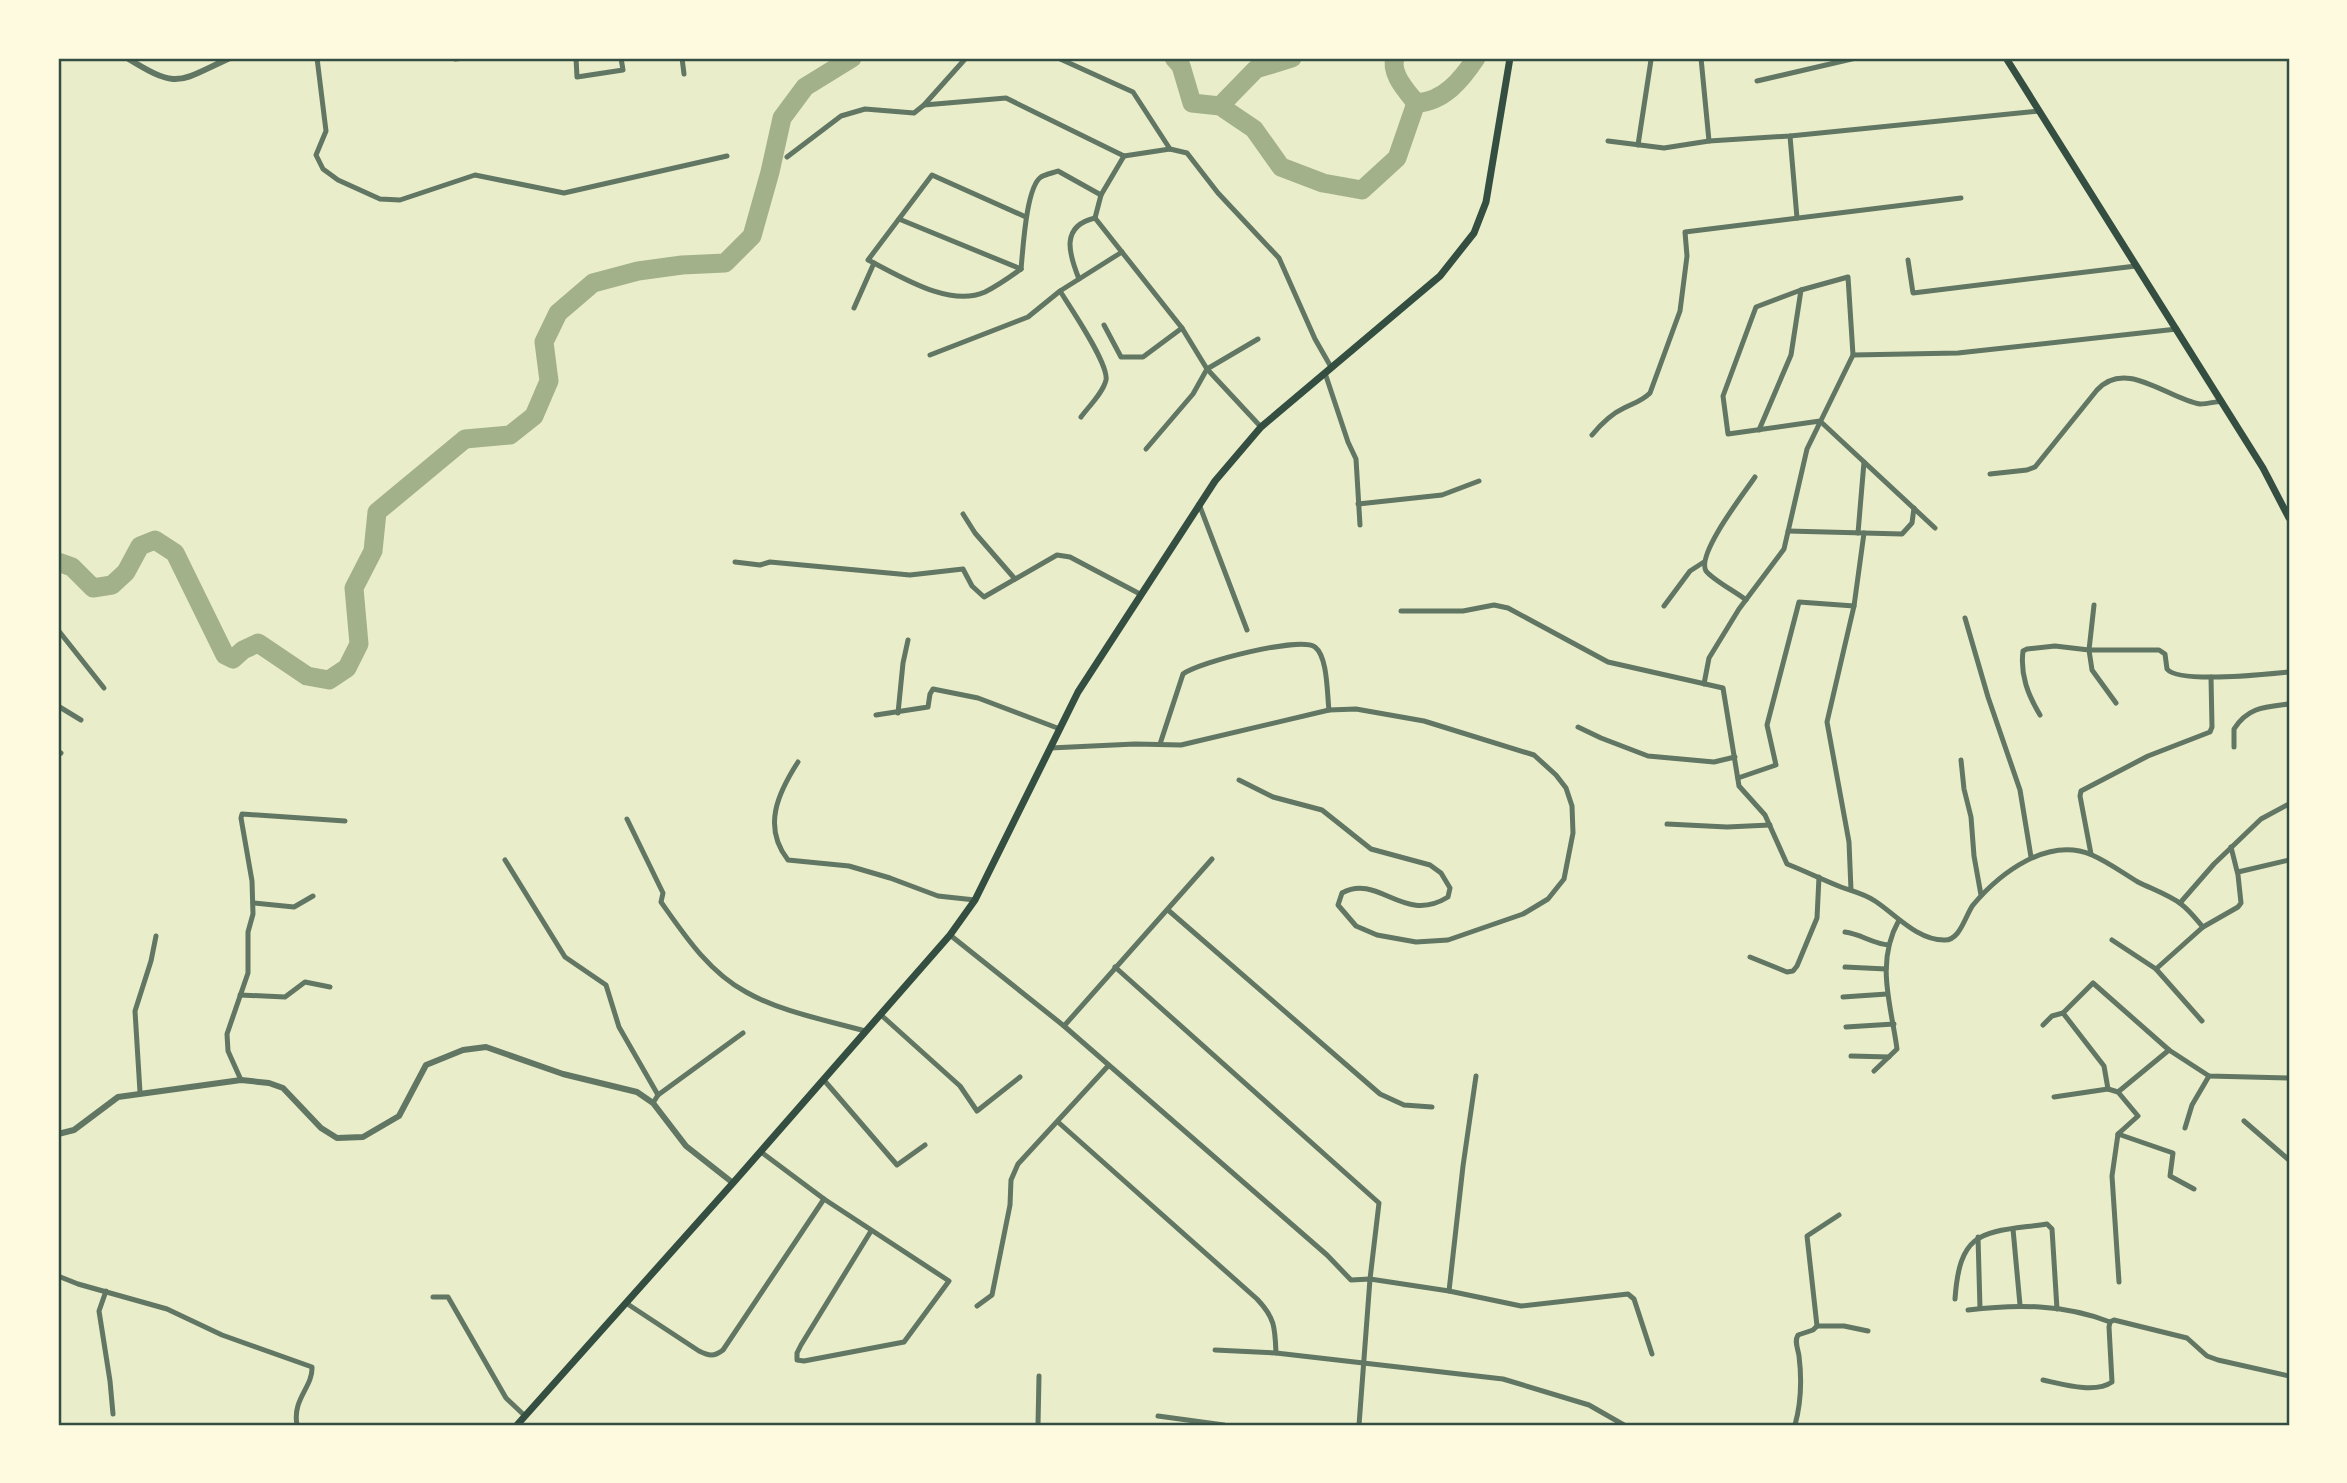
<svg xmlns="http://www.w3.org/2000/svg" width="2347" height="1483" viewBox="0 0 2347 1483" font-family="Commissioner,sans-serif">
<rect width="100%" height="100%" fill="#e9edc9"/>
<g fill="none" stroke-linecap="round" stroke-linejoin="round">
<g stroke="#a3b18a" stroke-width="19">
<path d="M1174,58L1181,66L1192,103L1220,106L1254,129L1281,167L1323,183L1362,190L1397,158L1416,103"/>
<path d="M1395,58C1390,74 1407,91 1416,103C1444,102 1462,79 1476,58"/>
<path d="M1220,106L1256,69L1292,58"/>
<path d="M58,562L72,567L93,588L112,585L126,572L140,546L155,540L175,553L225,655L233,659L243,650L258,643L307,676L329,680L347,668L359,644L354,588L373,551L377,512L465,439L510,435L534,416L549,381L544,342L558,313L593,283L638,271L682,265L725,263L752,236L770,172L782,118L805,87L852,58"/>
</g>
<g stroke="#617663" stroke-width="5">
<path d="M317,58L326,131L316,155L323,169L338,180L380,199L400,200L475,175L564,193L727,156"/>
<path d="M576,58L577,77L623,70L621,58"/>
<path d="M682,58L684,74"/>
<path d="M1058,58L1133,92L1170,149"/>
<path d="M1701,58L1709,141"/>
<path d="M455,59L465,58"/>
<path d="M1757,81L1856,58"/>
<path d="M924,105L966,58"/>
<path d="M1790,136L1797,218"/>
<path d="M1608,141L1664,148L1709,141L1790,136L2040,111"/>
<path d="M1638,145L1651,60"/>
<path d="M787,157L841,116L865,109L914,113L924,105L1006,98L1124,156L1170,149L1187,153L1218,193L1279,258L1315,339L1331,367"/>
<path d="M1095,218L1182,328L1207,369L1261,427"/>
<path d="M1095,218L1101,195L1124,156"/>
<path d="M899,219L1021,269"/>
<path d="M1908,260L1913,293L2136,266"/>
<path d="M1021,269C1010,277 997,286 985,292C949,308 900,276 868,260L932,175L1026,217"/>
<path d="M1021,269C1023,250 1026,187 1041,177C1046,174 1053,173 1058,171L1101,195"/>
<path d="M1079,279C1069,254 1060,226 1095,218"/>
<path d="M1060,291C1070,307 1109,364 1106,380C1103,393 1089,406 1081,417"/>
<path d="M854,308L874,263"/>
<path d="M1104,325L1121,357H1143L1182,328"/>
<path d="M930,355L1028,317L1060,291L1122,252"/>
<path d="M1853,355L1958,353L2177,329"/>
<path d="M1325,373L1348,442L1356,459L1360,525"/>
<path d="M1759,430L1791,355L1801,290"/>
<path d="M1592,435C1601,424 1611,414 1624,408C1634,403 1642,401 1650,393L1680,311L1687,256L1685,232L1961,198"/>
<path d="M1146,449L1193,394L1207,369L1258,339"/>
<path d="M1990,474L2027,470L2035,467L2097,390C2126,358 2168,399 2200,404C2206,404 2215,402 2222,401"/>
<path d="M1199,504L1247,630"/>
<path d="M1358,504L1442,495L1479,481"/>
<path d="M963,514L975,533L1015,579"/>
<path d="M1788,531L1902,534L1912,523L1914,508"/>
<path d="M1858,533L1864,462"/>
<path d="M735,562L760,565L770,562L910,575L963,569L972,586L984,597L1057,555L1070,557L1140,594"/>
<path d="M1746,600C1736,592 1713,580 1706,571C1696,554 1745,492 1755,477"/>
<path d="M2094,605L2089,650L2092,670L2116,703"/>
<path d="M1664,606L1690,571L1704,562"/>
<path d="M1401,611H1463L1494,605L1508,608L1608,662L1723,688L1739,786L1765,815L1787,864C1805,871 1823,880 1841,887C1852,891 1865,894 1875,901C1895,914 1917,940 1944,940C1960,941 1965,916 1973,905C2000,873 2048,836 2092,855C2108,862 2123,873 2138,882C2152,889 2169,895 2181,904C2189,910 2196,919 2203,927"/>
<path d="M1965,618L1988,697L2020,790L2031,857"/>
<path d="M58,630L104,688"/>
<path d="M1704,684L1709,658L1739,609L1784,549L1807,449L1853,355L1848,277L1801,290L1756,307L1723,396L1728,434L1820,421L1935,528"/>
<path d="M58,706L81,720"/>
<path d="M898,713L903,663L908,640"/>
<path d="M876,715L928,707L930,694L933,689L978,698L1060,729"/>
<path d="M2040,715C2028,695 2020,675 2023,651L2027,649L2055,646L2089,650H2159L2165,654L2167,669C2179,684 2268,674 2289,672"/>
<path d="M1578,727L1601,738L1648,756L1714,762L1735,757"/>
<path d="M1160,744L1183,674C1199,662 1300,636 1315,647C1328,657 1327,695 1329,710"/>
<path d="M2234,747V729C2248,707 2265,707 2289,704"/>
<path d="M1050,748L1135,744L1181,745L1329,710L1356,709L1424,721L1534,755L1556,775L1566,788L1572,806L1573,833L1564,879L1548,899L1523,914L1448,940L1416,942L1377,935L1356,926L1338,905L1342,893C1379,873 1403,925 1448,897L1450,888L1441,873L1430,865L1371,849L1322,810L1273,797L1239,780"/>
<path d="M58,751L61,753"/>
<path d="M1961,760L1964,789L1971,817L1974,856L1981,895"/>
<path d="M798,762C778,793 762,827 788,860L849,866L890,878L938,896L975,900"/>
<path d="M1738,778L1776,765L1767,725L1799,602L1854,606"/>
<path d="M627,819L663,893L661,902C685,936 709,972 746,992C781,1012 826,1020 865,1031"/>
<path d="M1667,824L1727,827L1770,825"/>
<path d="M2091,854L2080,796L2081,791L2148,756L2210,732L2212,727L2211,677"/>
<path d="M505,860L565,957L606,985L619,1027L658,1095L653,1103"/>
<path d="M2238,872L2289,860"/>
<path d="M1851,890L1849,842L1827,722L1854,606L1864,533"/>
<path d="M253,903L294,907L313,896"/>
<path d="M2180,903L2214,864L2261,819L2289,804"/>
<path d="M1168,910L1380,1094L1404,1105L1432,1107"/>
<path d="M1845,932C1861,934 1873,944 1889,945"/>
<path d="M950,935L1064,1026L1327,1255L1351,1280L1370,1279L1449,1291L1521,1306L1628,1294L1634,1299L1652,1354"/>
<path d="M2112,940L2156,969L2202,1021"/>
<path d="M1750,957L1787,972L1793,971L1797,966L1817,918L1819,877"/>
<path d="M1115,967L1379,1203L1370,1279L1359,1425"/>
<path d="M1845,967L1886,969"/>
<path d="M2156,969L2203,927L2238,907L2241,903L2238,875L2231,847"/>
<path d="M240,995L285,997L305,982L330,987"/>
<path d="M1843,997L1887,994"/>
<path d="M2063,1013L2104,1066L2108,1089"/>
<path d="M881,1015L960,1086L977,1111L1020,1077"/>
<path d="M2043,1025L2052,1016L2063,1013L2093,983L2169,1050L2209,1076L2289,1078"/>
<path d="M1064,1026L1212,859"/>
<path d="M1846,1027L1894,1024"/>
<path d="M1851,1056L1889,1057"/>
<path d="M1874,1071L1897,1049C1891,1004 1875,963 1899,920"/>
<path d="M823,1079L897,1165L925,1145"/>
<path d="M241,1080L228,1051L227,1034L248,973V932L253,914L252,881L241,818L242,814L345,821"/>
<path d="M140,1092L135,1011L151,961L156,936"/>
<path d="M2118,1092L2169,1050"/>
<path d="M658,1095L743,1033"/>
<path d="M2054,1097L2108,1089L2118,1092L2138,1116L2118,1134L2112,1176L2119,1282"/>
<path d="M2244,1121L2289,1160"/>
<path d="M1058,1122L1257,1299C1275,1318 1275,1327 1276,1353"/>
<path d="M2185,1128L2192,1105L2209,1076"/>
<path d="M2118,1134L2173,1153L2170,1176L2194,1189"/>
<path d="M761,1152L824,1199L949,1281L904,1342L804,1361L797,1360V1353L801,1345L871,1231"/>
<path d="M2013,1229L2020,1305"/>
<path d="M1978,1237L1980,1308"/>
<path d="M58,1276L78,1284L167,1309L222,1335L312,1367C313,1387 292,1399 297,1425"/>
<path d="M106,1291L99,1311L110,1381L113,1414"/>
<path d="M1449,1291L1463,1166L1476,1076"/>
<path d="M433,1297H448L506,1398L525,1416"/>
<path d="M1955,1299C1960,1227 1984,1233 2047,1224L2052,1229L2057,1309"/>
<path d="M626,1303L699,1351C709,1356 714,1357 723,1350L824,1199"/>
<path d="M977,1306L992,1295L1010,1205L1011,1180L1018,1164L1108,1066"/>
<path d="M1968,1310C2016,1304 2064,1304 2110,1322"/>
<path d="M1817,1326H1844L1868,1331"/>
<path d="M1215,1350L1276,1353L1503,1379L1589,1405L1624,1425"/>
<path d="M2043,1380C2062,1384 2095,1394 2112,1382L2109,1327L2110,1322L2114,1320L2187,1338L2207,1356L2218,1360L2289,1376"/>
<path d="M1158,1416L1224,1425"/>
<path d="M1038,1425L1039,1376"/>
<path d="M1795,1425C1801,1403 1802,1380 1799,1356C1798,1348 1794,1342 1798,1335L1813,1330L1817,1326L1807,1236L1839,1215"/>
</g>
<g stroke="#617663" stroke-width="6">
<path d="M127,58C179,90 177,82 230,58"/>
<path d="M58,1134L74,1130L118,1097L241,1080L269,1083L283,1088L321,1128L337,1138L363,1137L399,1116L426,1065L463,1050L486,1047L563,1074L637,1092L653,1103L686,1146L733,1183"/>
</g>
<g stroke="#344e41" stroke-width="7">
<path d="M2006,58L2263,468L2289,518"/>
<path d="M517,1425L733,1183L950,935L975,900L1078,692L1215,481L1261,427L1440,276L1474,233L1486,202L1510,58"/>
</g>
</g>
<rect width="2347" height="1483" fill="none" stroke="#fefae0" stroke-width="119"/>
<rect x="60" y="60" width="2228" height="1364" fill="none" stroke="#344e41" stroke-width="2.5"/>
</svg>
